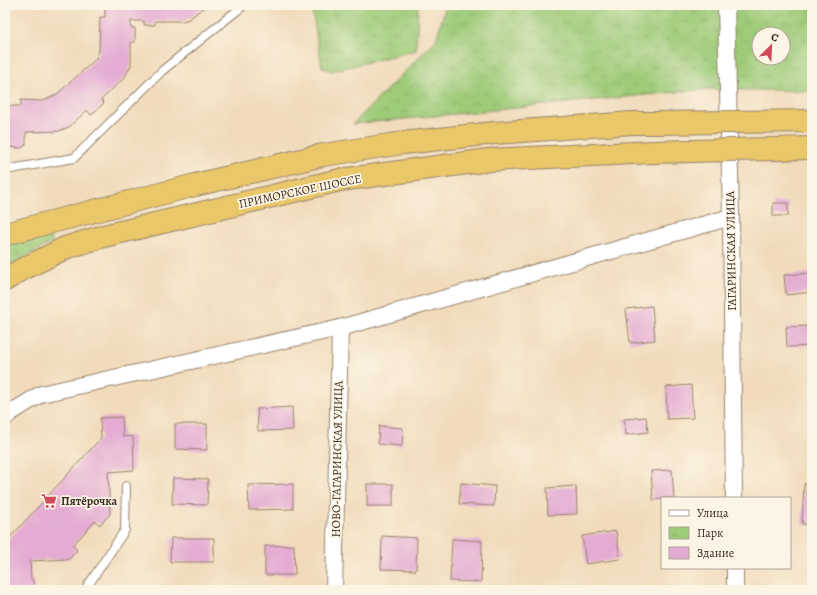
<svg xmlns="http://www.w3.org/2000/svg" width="817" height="595" viewBox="0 0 817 595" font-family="Alegreya,serif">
<defs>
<pattern id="grass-tufts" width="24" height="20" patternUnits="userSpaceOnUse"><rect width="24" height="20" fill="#9ecb78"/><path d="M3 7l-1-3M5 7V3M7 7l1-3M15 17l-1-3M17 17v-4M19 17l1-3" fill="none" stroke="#89ae67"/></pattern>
<pattern id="park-crowns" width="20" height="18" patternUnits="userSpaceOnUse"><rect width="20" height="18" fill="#9ecb78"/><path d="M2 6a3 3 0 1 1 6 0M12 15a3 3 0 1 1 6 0" fill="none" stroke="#89ae67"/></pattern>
</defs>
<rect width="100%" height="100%" fill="#fcf5e5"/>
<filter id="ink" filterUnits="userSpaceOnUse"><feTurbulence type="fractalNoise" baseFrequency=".025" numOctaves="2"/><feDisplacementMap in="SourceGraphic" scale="8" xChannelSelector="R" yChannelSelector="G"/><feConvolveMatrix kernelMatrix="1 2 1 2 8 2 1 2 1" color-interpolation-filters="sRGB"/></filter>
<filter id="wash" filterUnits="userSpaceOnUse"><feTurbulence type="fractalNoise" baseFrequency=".012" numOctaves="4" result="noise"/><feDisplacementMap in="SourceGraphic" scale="16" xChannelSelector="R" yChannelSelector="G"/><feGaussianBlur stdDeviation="0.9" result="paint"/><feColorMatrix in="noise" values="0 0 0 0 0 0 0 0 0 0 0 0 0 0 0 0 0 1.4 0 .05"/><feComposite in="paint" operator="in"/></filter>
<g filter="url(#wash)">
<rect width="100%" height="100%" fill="#f1dbbb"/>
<path fill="url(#grass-tufts)" stroke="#6c7a4b" d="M49,234L53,242L5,267V246Z"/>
<g fill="url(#park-crowns)" stroke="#6c7a4b" fill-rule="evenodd">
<path d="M311,5H418L416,50L332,71L322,67Z"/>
<path d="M446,5H812V91L706,89L353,124L436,40ZM759,34H783V58H759Z"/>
</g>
<g id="blocks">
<g fill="#e4abd3">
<path d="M105,5H207L189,19L183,21H155V25H144V21H131V28H135V42H131V65L125,77L101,100L104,103L91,115L87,110L69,127L59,131L26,132V144L22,148L5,147V106H21V100L43,101L56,95L96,59L99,51L100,17H105Z"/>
<rect x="773" y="203" width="15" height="13"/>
<path d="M812,273V292L786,295L784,275Z"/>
<path d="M652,306L655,340L630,343L626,309Z"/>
<path d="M811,326L812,346L787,347L786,327Z"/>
<path d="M691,385L693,418L667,419L666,387Z"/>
<path d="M292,407L293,430L258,431L257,409Z"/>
<path d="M122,417L123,437L133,436L134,470L108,472L110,514L100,525L95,521L73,545L77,550L69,559L30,561L31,579L33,580L34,590H5V543L101,438L100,418Z"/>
<path d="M646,417L648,432L626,435L624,419Z"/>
<path d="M175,424H207V450L175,449Z"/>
<path d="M379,426L403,428L402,446L378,444Z"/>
<path d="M672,470L674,498H662V499L653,500L651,471Z"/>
<path d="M173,478L208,479L207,505L172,504Z"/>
<path d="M461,483L495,486L494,506L459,504Z"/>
<path d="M293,484V509L249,510L248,485Z"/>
<rect x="367" y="484" width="26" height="22"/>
<path d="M804,484H812V525L802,524Z"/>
<path d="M576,486L577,514L548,515L547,488Z"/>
<path d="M616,531L620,559L586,564L582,536Z"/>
<path d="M382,536L417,538L416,570L381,569Z"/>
<path d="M171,538H214V562H170Z"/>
<path d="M452,539L482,541L481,582L450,581Z"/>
<path d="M294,545L295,575H265V546Z"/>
<path d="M810,568H812V590H811Z"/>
</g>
</g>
</g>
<g filter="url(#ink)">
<use href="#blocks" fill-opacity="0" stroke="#96826c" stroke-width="1"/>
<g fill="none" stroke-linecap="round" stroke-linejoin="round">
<defs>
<g id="lane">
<path d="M5,170L74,158L163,70L244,5"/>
<path d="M85,590L125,530L126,486"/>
</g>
<g id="street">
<path d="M726,5L731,217L734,498"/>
<path d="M5,418L10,413L41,394L340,328L731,217"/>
<path d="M735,568V590"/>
<path d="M334,590L340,328"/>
</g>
<g id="highway">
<path d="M5,234L195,185L323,155L403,143L494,133L632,123H655"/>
<path d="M5,280L21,270L65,248L104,236L340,180L489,160L654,152"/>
</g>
</defs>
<use href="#lane" stroke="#96826c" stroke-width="10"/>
<use href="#street" stroke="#96826c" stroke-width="18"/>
<use href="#highway" stroke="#96826c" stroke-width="24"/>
<use href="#lane" stroke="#fff" stroke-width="8"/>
<use href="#street" stroke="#fff" stroke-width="16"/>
<use href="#highway" stroke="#eac769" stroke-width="22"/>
<defs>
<g id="highway-bridge">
<path d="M655,123L812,121"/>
<path d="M654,152L812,148"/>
</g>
</defs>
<use href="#highway-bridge" stroke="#96826c" stroke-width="24" stroke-linecap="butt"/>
<use href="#highway-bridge" stroke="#eac769" stroke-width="22"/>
</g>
</g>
<defs>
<symbol id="supermarket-bare" viewBox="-9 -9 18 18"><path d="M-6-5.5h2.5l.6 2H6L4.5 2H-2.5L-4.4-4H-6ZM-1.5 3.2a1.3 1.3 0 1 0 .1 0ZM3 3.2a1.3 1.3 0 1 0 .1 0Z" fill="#d1495b" stroke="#fcf5e5" stroke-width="2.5" paint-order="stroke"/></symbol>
</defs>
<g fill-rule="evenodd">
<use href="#supermarket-bare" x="38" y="490" width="22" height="22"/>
</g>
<g text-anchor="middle" stroke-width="3.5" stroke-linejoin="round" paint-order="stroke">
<g font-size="12" fill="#3b2a1e" stroke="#fcf5e5">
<text transform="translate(300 191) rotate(-12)" y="4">ПРИМОРСКОЕ ШОССЕ</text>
<text transform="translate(731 251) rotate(-91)" y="4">ГАГАРИНСКАЯ УЛИЦА</text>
<text transform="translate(337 459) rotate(-89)" y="4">НОВО-ГАГАРИНСКАЯ УЛИЦА</text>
</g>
<g font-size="12" font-weight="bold" fill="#3b2a1e" stroke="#fcf5e5" text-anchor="start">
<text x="61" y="505">Пятёрочка</text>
</g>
</g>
<rect width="817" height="595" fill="none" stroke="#fcf5e5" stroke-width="20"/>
<rect x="661" y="497" width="130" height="72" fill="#fcf5e5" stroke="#afa495"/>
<rect x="669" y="510" width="20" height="6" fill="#ffffff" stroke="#afa495"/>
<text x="697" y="517" font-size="12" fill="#3b2a1e">Улица</text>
<rect x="669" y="527" width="20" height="12" fill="url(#park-crowns)" stroke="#afa495"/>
<text x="697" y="537" font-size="12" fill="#3b2a1e">Парк</text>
<rect x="669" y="547" width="20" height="12" fill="#e4abd3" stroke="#afa495"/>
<text x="697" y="557" font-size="12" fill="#3b2a1e">Здание</text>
<g transform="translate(771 46) rotate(24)"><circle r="19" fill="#fcf5e5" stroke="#afa495"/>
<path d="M0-3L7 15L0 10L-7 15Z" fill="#d1495b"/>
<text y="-6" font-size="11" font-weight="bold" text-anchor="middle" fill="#3b2a1e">С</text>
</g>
</svg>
